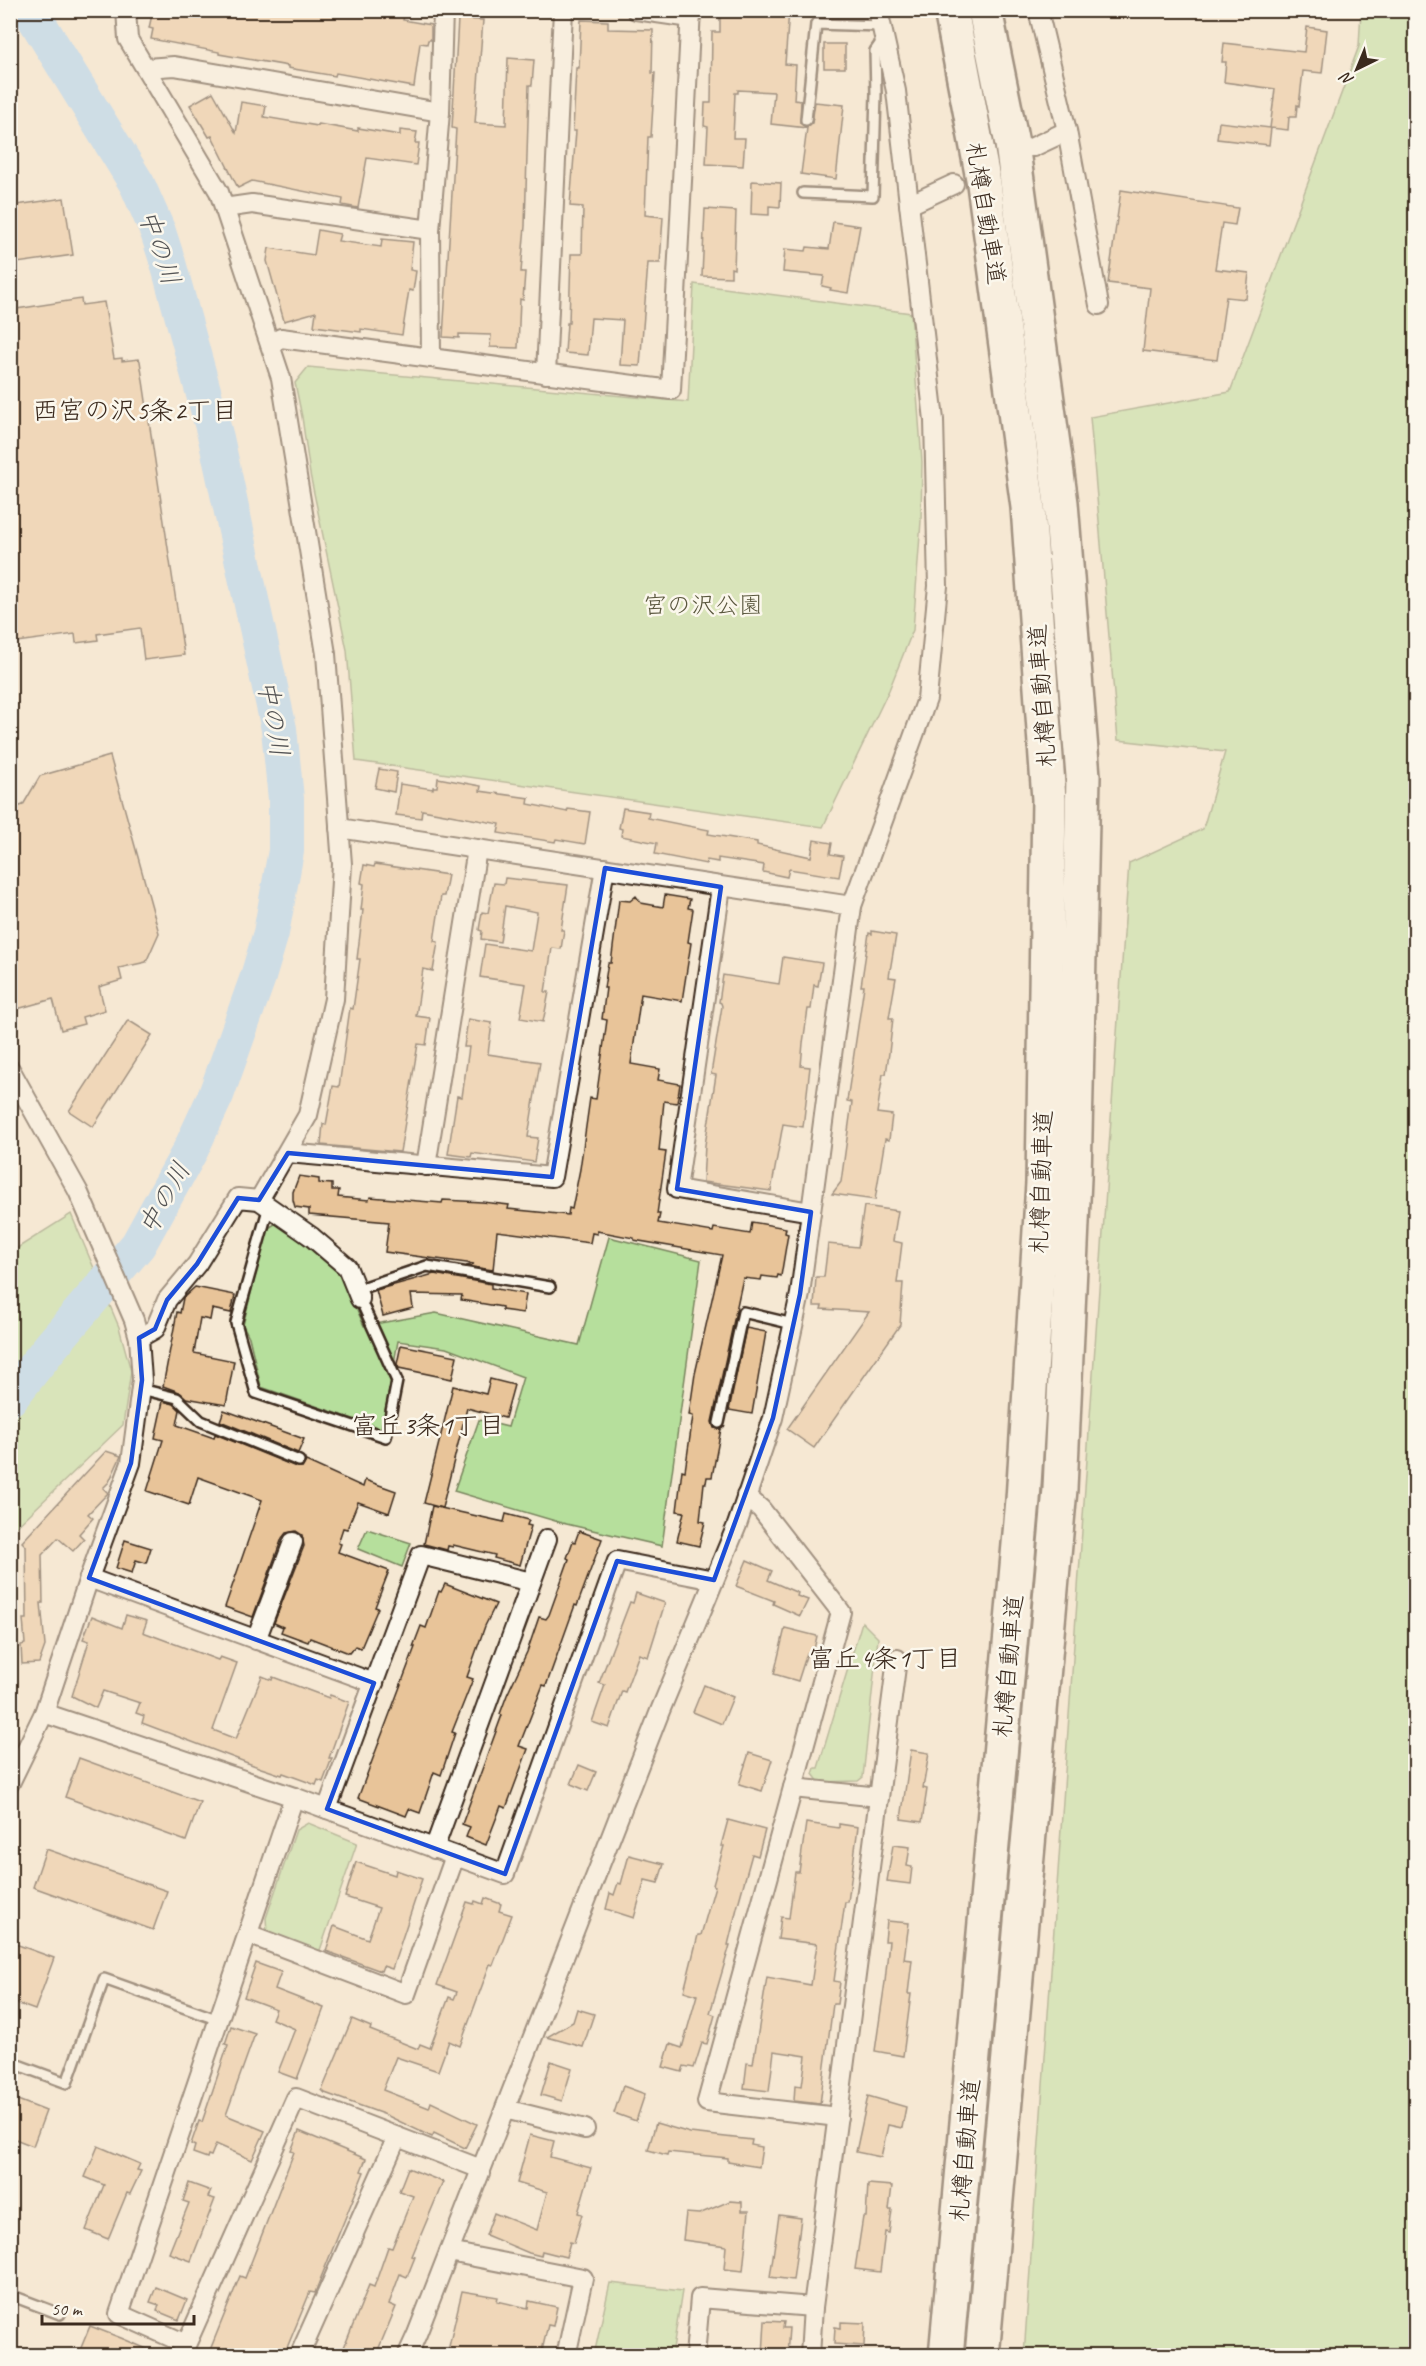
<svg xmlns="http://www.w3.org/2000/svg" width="1426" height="2366" viewBox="0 0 1426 2366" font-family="Caveat,'Klee One',sans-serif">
<rect width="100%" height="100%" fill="#f5e8d3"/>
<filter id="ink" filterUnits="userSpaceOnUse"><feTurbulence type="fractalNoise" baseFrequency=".0167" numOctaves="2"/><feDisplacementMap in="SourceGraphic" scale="12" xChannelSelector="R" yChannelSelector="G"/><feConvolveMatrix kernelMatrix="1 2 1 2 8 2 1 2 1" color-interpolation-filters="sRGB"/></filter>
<g filter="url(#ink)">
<g fill="#b6df9c" stroke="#78845d" stroke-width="1.5">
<path d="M1361,10L1416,11L1415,2355H1024L1129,863L1203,829L1225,752L1118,740L1090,417L1230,392L1359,46Z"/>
<path d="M694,284L911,313L922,462L921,521L913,630L889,690L823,827L356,761L347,650L310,474L302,417L295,383L308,367L688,402Z"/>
<path d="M71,1214L119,1327L131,1371L123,1425L11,1532V1252Z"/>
<path d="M278,1222L343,1277L364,1326L436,1313L579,1345L609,1237L701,1260L662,1546L562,1523L454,1491L479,1420L508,1427L523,1377L446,1348L398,1341L382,1429L261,1387L249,1337L243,1325L267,1229Z"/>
<path d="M367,1529L411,1543L402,1567L358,1549Z"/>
<path d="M862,1622L878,1638L863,1777L858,1781L819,1782L813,1774L815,1768H818Z"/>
<path d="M308,1823L357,1843L319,1953L267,1933L266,1918L296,1830Z"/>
<path d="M610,2283L682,2291L672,2355H594Z"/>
</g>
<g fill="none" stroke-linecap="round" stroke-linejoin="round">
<path stroke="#9ed0fb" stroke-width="36" d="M10,1398L52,1345L138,1245L191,1149L216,1095L258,977L271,933L286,851V799L279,729L216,438L168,263L158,232L137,184L30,10"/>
</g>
<g fill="#e8c499" stroke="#3b2a1e" stroke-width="1.5">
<path d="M153,10H393L405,12L403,20L431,25V40H428L427,44L420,43L414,87L336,73L335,76L288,68V66L219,54V52L151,39L153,29L149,28Z"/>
<path d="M720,10H789L785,64L796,65L794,100L801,101L800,123L806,127L812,123L815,102L844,105L836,179L801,174L807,128L771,124L774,92L738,90V93H735L733,138H745L743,166L706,164L708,127L704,126L705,103H711L712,32H720Z"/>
<path d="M458,19L483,20L475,123L506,125L508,58L534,60L532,85H529L525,226L521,272H525L523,300L520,299L518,348L490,347L491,335L459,334V338L443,337L456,129L452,128Z"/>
<path d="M581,20L608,21V29L653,30L652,73H655L651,137H648L645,215L663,217L660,263H648L640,366L620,365L623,320L591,318L588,355L565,353L567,323H569L571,254H582L583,207L570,206L576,131H573L576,68H579Z"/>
<path d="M1307,27L1327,30L1322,73L1303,71L1299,106L1297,105L1296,117H1289L1288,130L1271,128L1269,145L1217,139L1219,122L1270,128L1275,89L1224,82L1226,62H1222L1224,43L1304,52Z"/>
<rect x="824" y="44" width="21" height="24"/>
<path d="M213,92L236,133L241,102L266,106L264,117L318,126V124L358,131V128L400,135V130L417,132L415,143H419L416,165L367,158L358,208L342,205L343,199L252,181L238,188L212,136L209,137L190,105Z"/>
<path d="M752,181L781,183L780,207L769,206V215L751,214Z"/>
<path d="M1121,190L1238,208L1235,225L1222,223L1215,269L1249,273L1246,299L1226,297L1217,360L1143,351L1150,288L1108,283Z"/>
<path d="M64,198L73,255L10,264V206Z"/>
<path d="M705,209L736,211L734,269L731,268V277L702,276Z"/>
<path d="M833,222L860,226L848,293L830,290L831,288L822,286L824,276L783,272L785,249L806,251L807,247L829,249Z"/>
<path d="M318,230L340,234L338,241L381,247L382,239L413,242L410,270L416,271L413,291L409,290L402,335L361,329V332L314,326L316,312L284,321L267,261L269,248L314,255Z"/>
<path d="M81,299L82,305L104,302L114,359L122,358V361L139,359L140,361L184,655L144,660L140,628L97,634L98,640L76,643L75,634L10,643V310Z"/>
<path d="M110,756L159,933L146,962L119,968L122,980L99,987L105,1010L82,1017L84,1024L61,1030L53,999L10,1011V974L18,971L10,958V809L23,805L40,776Z"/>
<path d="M379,769L397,772L394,792L375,788Z"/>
<path d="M438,778L481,786L480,791L529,798L528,804L567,812L568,809L590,812L585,844L556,839L555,842L498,833L500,824L422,810L421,818L396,815L400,784L433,789V787H437Z"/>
<path d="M623,808L649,812L648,818L709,830L708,834L757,842V845L811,857L814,840L832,843L830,854L843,856L839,877L789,869L787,877L763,872L764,865L718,858V862L707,860L706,864L655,854L657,843L621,836L622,829L619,828Z"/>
<path d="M375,864L448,875L444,896H441L434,941L438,942L433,971L423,969L416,1016L430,1018L426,1045L418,1044L400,1152L321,1145L323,1124L326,1125L333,1086L339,1087L350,1008L353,1009L360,959H357L363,910H361L364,884L361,883L364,865L374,867Z"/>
<path d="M505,878L568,885L561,930H564L561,949L552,948L545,992H549L543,1022L520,1018L526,984L480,977L485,944L531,951L537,912L505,906L500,942L481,939L482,931L479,930L482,912L488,913L494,883L504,884Z"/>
<path d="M665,895L690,899L688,908L693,909L688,942L691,943L682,1001L641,994L631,1064L660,1069L658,1080L680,1084L677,1103L664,1101L659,1151L666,1152L657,1214H660L658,1223L713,1232L714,1228L750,1234L752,1222L786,1228L785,1233L788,1234L781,1276L778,1275L777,1278L762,1276L761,1280L743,1278L712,1422L714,1428L721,1429L712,1477H707L706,1483H704L700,1521L705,1522L699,1546L677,1541L684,1512L677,1511L682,1470L685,1471L693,1416L689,1415L695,1374L722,1255L634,1240V1238L597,1231V1234L592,1233L590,1243L497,1231L493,1270L466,1266L474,1264L385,1252L389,1222L309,1215V1209L295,1207L293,1200V1192L299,1176L319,1179V1183L332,1184V1190H339L338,1197L369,1200L370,1197L442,1203L443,1200L482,1202L509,1205L508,1209L568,1215L569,1208L572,1209L580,1169L590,1098L596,1099L607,1020L602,1019L606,988H604L608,963H611L619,900L630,901L636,896L641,903L663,907Z"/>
<path d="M872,931L896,935L889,977L896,978L889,1018H893L889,1053L886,1074H883L877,1113L892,1115L889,1140L885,1139L875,1200L832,1194L841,1182L852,1102L847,1101L864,986H861L869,933L872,934Z"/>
<path d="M783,957L822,963L818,986L814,985L811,1009H808L803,1043L801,1066L810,1067L803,1127L783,1124L771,1191L703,1182L705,1145L716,1075L711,1074L722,1006L721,1003L719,1002L723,975L779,984Z"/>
<path d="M468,1019L492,1023L488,1054L540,1062L528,1137L538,1138L534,1162L472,1153L471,1157L448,1154L457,1096L462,1097L469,1047H464Z"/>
<path d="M128,1020L152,1035L93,1127L69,1111Z"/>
<path d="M864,1206L898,1211L893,1241L902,1243L897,1283H903L900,1325L814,1448L787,1429L869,1312L821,1309L822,1306H814L816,1277H824L828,1244L858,1247Z"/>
<path d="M434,1274L491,1284V1288L526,1294L523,1313L502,1310V1307L461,1300L462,1295L411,1294L413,1308L383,1316L376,1290Z"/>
<path d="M195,1287L235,1295L231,1313L212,1309L210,1320L200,1318L194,1353L234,1361L226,1405L186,1398L179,1392L163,1386L177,1312L180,1313L183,1298Z"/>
<path d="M746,1328L766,1332L752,1414L729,1410Z"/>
<path d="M401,1345L457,1356L452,1379L399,1368L397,1364Z"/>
<path d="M490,1379L514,1385L505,1418L467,1408L442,1508L424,1503L453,1386L486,1394Z"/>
<path d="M163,1401L174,1404L180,1410L177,1425L214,1438L215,1434L296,1467H303L306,1461L363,1487L365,1480L396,1491L389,1513L358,1502L347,1529L343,1528L338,1543L341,1544L338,1552L389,1571L375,1607L378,1608L361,1648L355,1646L349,1653L310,1638L308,1642L281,1632L283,1627L274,1623L304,1546L302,1535L296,1531L286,1533L282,1538L253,1617L225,1607L262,1500L198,1477L189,1505L147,1491L163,1440L155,1438Z"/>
<path d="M224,1410L304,1439L298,1453L220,1421Z"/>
<path d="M106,1451L121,1456L109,1482L103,1488L108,1493L88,1514L93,1518L79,1534L84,1539L73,1551L58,1538L42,1555L43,1603H41L45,1646L39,1663L22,1664L21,1645L25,1644L23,1619H27L26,1546L22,1542Z"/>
<path d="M432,1506L504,1522L506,1514L529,1520L527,1525L531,1526L520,1565L494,1558L495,1555L453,1545V1547L448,1546L447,1550L424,1544Z"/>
<path d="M579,1531L602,1539L577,1606L575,1605L546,1686L543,1685L519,1746L528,1749L506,1808L501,1806L486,1845L466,1837L470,1827L462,1824L502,1715L500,1714L507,1695L527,1652L539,1617L546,1619L549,1615L569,1559L567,1558L573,1541L575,1542Z"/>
<path d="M125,1540L151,1548L146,1563L136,1560L132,1573L116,1568Z"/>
<path d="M747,1560L772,1571L768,1580L798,1593L797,1596L808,1600L800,1616L773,1604L774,1601L736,1586Z"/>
<path d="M445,1584L496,1604L485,1626L467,1677L473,1679L452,1732L455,1733L441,1775L434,1772L420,1813L409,1809L406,1816L358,1798L415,1647H413L421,1626L426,1628L439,1591L441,1592Z"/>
<path d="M636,1593L665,1603L648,1657L639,1654L625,1692L622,1691L609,1728L592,1722L605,1685L599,1683L630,1602L633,1603Z"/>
<path d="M126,1615L147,1621L143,1632L218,1660L220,1657L237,1663L213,1730L236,1739L262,1676L272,1680L273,1677L329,1698L330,1695L349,1702L329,1758H332L323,1782L318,1780L316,1785L283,1773L282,1775L261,1768L142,1723L144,1716L136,1713L140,1703L103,1691L96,1708L72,1696L89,1641L83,1639L92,1616L122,1628Z"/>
<path d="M785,1628L817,1636L813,1654L807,1653L798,1681L774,1674Z"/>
<path d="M704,1685L733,1697L722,1724L693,1712Z"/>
<path d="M911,1750L929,1753L923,1788L927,1789L922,1822L901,1819Z"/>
<path d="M749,1753L772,1760L762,1791L739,1784Z"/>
<path d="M79,1758L200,1802L186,1841L65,1797Z"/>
<path d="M579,1765L596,1772L588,1791L571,1784Z"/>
<path d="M728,1820L765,1830L758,1856L752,1854L737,1908L728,1945H730L710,2013L715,2015L707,2044L702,2043L694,2068L684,2066L682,2072L663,2067L670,2044L682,2048L697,1995L684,1991L698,1935H701L715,1886L713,1885L724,1846H721Z"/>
<path d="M806,1823L839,1828V1824L858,1827L848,1902H845L834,1981L840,1982L837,2004H833L820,2104L794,2101L795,2085L802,2086L806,2056L774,2051L769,2091L744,2088L747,2063L753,2064L767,1977L811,1985L817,1944L778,1939L781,1917L789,1918L795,1872H799Z"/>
<path d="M893,1845L910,1847L907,1866L912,1867L910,1884L887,1881Z"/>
<path d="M46,1849L167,1891L153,1930L33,1887Z"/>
<path d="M629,1855L664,1864L658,1883L645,1880L634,1918L606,1909L610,1893L614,1895L618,1883L621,1884Z"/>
<path d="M356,1862L395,1875L396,1870L422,1879L392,1969L383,1966L381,1971L326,1951L334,1926L368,1939L379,1908L345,1897Z"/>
<path d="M485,1898L501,1904L499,1911L512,1915L493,1965L490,1964L460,2046L449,2041L438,2071L396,2057L383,2090L429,2108L431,2102L477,2124L465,2148L434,2133L432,2137L386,2115L325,2093L322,2090L352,2019L371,2027L370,2030L418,2049L420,2044L430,2048L449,1997L454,1999L457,1992L437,1985L467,1902L474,1904L475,1901L483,1904Z"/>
<path d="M887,1921L909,1923L904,1959L912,1960L908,1994H911L903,2056L875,2051L885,1982L889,1941H885Z"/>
<path d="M10,1942L54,1958L35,2010L10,2001Z"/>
<path d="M256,1963L281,1972L275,1989L324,2008L297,2079L278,2072L295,2029L272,2019L276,2009L244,1997Z"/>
<path d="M577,2009L594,2014L583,2047L547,2037L573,2022Z"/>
<path d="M231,2026L255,2034L226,2115L265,2131L252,2160L216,2144L211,2156L208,2155L207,2158L193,2153L195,2146L191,2144L199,2121L202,2122L228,2045L225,2044Z"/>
<path d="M551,2061L572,2068L562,2101L541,2095Z"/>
<path d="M623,2086L645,2094L636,2121L614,2113Z"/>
<path d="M868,2096L906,2107L902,2128L888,2125L881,2157L856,2152Z"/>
<path d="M10,2097L46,2111L33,2146L10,2137Z"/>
<path d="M656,2123L690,2133L752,2140L751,2145L762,2147L759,2167L728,2162V2158L668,2152L667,2155L648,2150Z"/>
<path d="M299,2131L366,2159L361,2171L364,2172L318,2285L315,2293L310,2292L284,2355H208L240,2276L245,2278L294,2152L291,2151Z"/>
<path d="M530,2135L554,2141L550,2157L591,2168L578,2213L582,2214L574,2243L570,2242L566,2257L542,2251L541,2256L529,2253L486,2235L494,2213L537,2230L547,2192L517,2183Z"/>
<path d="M98,2146L140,2164L137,2170L141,2171L130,2194L127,2193L108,2239L86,2230L104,2185L85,2177Z"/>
<path d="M408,2168L443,2182L412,2256L415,2257L407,2277L400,2274L389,2304L396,2307L376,2355H341L369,2285L374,2287L388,2247L392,2248L413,2196L399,2191Z"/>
<path d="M189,2183L211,2191L208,2197L215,2199L191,2261L169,2253L189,2203L183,2201Z"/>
<path d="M868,2184L892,2186L889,2210H892L889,2233L885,2232L880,2272L855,2269L863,2217H866Z"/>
<path d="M730,2201L742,2202V2211H749L743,2271L724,2269L726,2246L683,2240L686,2213L699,2214Z"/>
<path d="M779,2215L801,2218L793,2280L770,2277Z"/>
<path d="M156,2287L187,2300L179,2320L157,2311L159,2305L150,2302Z"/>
<path d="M462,2291L498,2297L497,2301L528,2308L529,2301L557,2307L553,2326L548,2325L541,2355H447Z"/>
<path d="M765,2321L784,2322L783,2328H789L787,2355H763Z"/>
<path d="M841,2322L865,2323L864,2346L834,2344L835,2327L841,2328Z"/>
<path d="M90,2326L121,2338L161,2355H78Z"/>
</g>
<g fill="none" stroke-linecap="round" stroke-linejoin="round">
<defs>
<g id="lane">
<path d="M806,120L816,24L881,26"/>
<path d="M803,193L873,196L876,94L875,51L884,38"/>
<path d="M269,1206L236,1323L256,1393L386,1437L397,1381L360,1299"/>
<path d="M356,1290L427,1266L550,1287"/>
<path d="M141,1389L177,1398L201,1421L299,1461"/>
<path d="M719,1423L743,1312L793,1324"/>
<path d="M10,2062L67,2083L104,1979L219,2020"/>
<path d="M10,2295L60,2314"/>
</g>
<g id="street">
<path d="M126,10L128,39L219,192L281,378L326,654L342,864L334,999L308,1115L259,1200"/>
<path d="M636,10L691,18"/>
<path d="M1038,10L1067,131L1099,305"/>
<path d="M146,68L174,66L440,112"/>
<path d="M1033,147L1067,131"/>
<path d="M909,205L954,184"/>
<path d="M224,208L252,204L430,230"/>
<path d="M270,344L281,338L671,390L691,10"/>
<path d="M431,358L430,230L440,112L443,10"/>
<path d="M546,374L563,10"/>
<path d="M339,828L852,906"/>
<path d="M721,887L677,1189L811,1212"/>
<path d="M10,1069L78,1191L134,1320L139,1338L142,1380L131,1463L89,1578L44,1713L10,1783"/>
<path d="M288,1153L552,1177L605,868"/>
<path d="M426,1166L477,849"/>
<path d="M139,1338L155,1329L167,1300L197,1264L238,1198L259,1200L312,1237L347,1267L360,1299"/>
<path d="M746,1496L761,1509L841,1612L707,2102L838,2117"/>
<path d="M89,1578L374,1683"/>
<path d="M256,1640L293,1542"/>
<path d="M44,1713L294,1797L505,1874L617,1561L714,1580"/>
<path d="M793,1788L879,1797"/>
<path d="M327,1809L421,1555L531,1582"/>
<path d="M434,1849L547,1539"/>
<path d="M248,1934L406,1994L455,1856"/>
<path d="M505,2109L585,2129"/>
<path d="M449,2252L583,2278L566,2356"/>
<path d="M186,2344L119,2314L294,1797"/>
<path d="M182,2354L296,2098L481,2169"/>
<path d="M299,2356L397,2137"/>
<path d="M407,2356L417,2334L660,1711L737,1525L773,1418L800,1294L852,906L927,699L938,586L934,420L896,91L878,10"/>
<path d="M695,2356L700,2298L813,2307"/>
<path d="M810,2356L813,2307L897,1659"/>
</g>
<g id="highway">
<path d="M946,2356L1023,1500L1043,1183L1049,799L1028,507L984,184L951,10"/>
<path d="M982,2356L1060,1489L1074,1178L1083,776L1061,503L1012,144L985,10"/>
</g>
</defs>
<use href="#lane" stroke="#3b2a1e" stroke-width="14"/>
<use href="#street" stroke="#3b2a1e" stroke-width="22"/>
<use href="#highway" stroke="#3b2a1e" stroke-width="38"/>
<use href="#lane" stroke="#fbf7ec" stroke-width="9"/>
<use href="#street" stroke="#fbf7ec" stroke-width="18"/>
<use href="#highway" stroke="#fbf7ec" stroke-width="33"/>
</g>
</g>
<path d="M0 0H1426V2366H0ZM605,868L721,887L677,1189L811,1212L800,1294L773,1418L714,1580L617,1561L505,1874L327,1809L374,1683L89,1578L131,1463L142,1380L139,1338L155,1329L167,1300L197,1264L238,1198L259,1200L288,1153L552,1177Z" fill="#f5e8d3" fill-opacity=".55" fill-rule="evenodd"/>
<path fill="none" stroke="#1d4ed8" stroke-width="4.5" stroke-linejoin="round" d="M605,868L721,887L677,1189L811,1212L800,1294L773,1418L714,1580L617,1561L505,1874L327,1809L374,1683L89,1578L131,1463L142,1380L139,1338L155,1329L167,1300L197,1264L238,1198L259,1200L288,1153L552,1177Z"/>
<g text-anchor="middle" stroke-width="5" stroke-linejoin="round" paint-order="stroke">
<g font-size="24" fill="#3b2a1e" stroke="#fbf7ec">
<text transform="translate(986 213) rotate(81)" y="8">札樽自動車道</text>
<text transform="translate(1042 696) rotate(-94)" y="8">札樽自動車道</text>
<text transform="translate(1041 1182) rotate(-88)" y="8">札樽自動車道</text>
<text transform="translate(1008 1666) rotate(-85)" y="8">札樽自動車道</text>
<text transform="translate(965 2150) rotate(-85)" y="8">札樽自動車道</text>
</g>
<g font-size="24" fill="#5a573e" stroke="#fbf7ec">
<text x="703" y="613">宮の沢公園</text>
</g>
<g font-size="26" font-style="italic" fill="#545455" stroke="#fbf7ec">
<text transform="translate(160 247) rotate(71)" y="9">中の川</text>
<text transform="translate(274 718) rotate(80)" y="9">中の川</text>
<text transform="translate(164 1198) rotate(-61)" y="9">中の川</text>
</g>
<g font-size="26" fill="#3b2a1e" stroke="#fbf7ec">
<text x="135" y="419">西宮の沢5条2丁目</text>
<text x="428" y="1434">富丘3条1丁目</text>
<text x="885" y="1667">富丘4条1丁目</text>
</g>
</g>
<rect width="1426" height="2366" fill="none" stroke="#fbf7ec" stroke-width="36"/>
<rect x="18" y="18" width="1390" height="2330" fill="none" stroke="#3b2a1e" stroke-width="2" filter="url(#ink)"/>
<g transform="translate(1357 69) rotate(223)" stroke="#fbf7ec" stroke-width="4.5" paint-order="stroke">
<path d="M0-4.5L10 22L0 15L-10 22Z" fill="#3b2a1e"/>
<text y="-9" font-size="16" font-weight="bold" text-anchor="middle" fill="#3b2a1e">N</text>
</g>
<path d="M42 2315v9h152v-9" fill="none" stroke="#3b2a1e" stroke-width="3"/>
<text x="51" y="2315" font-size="18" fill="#3b2a1e" stroke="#fbf7ec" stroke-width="4.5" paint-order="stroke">50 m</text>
</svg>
